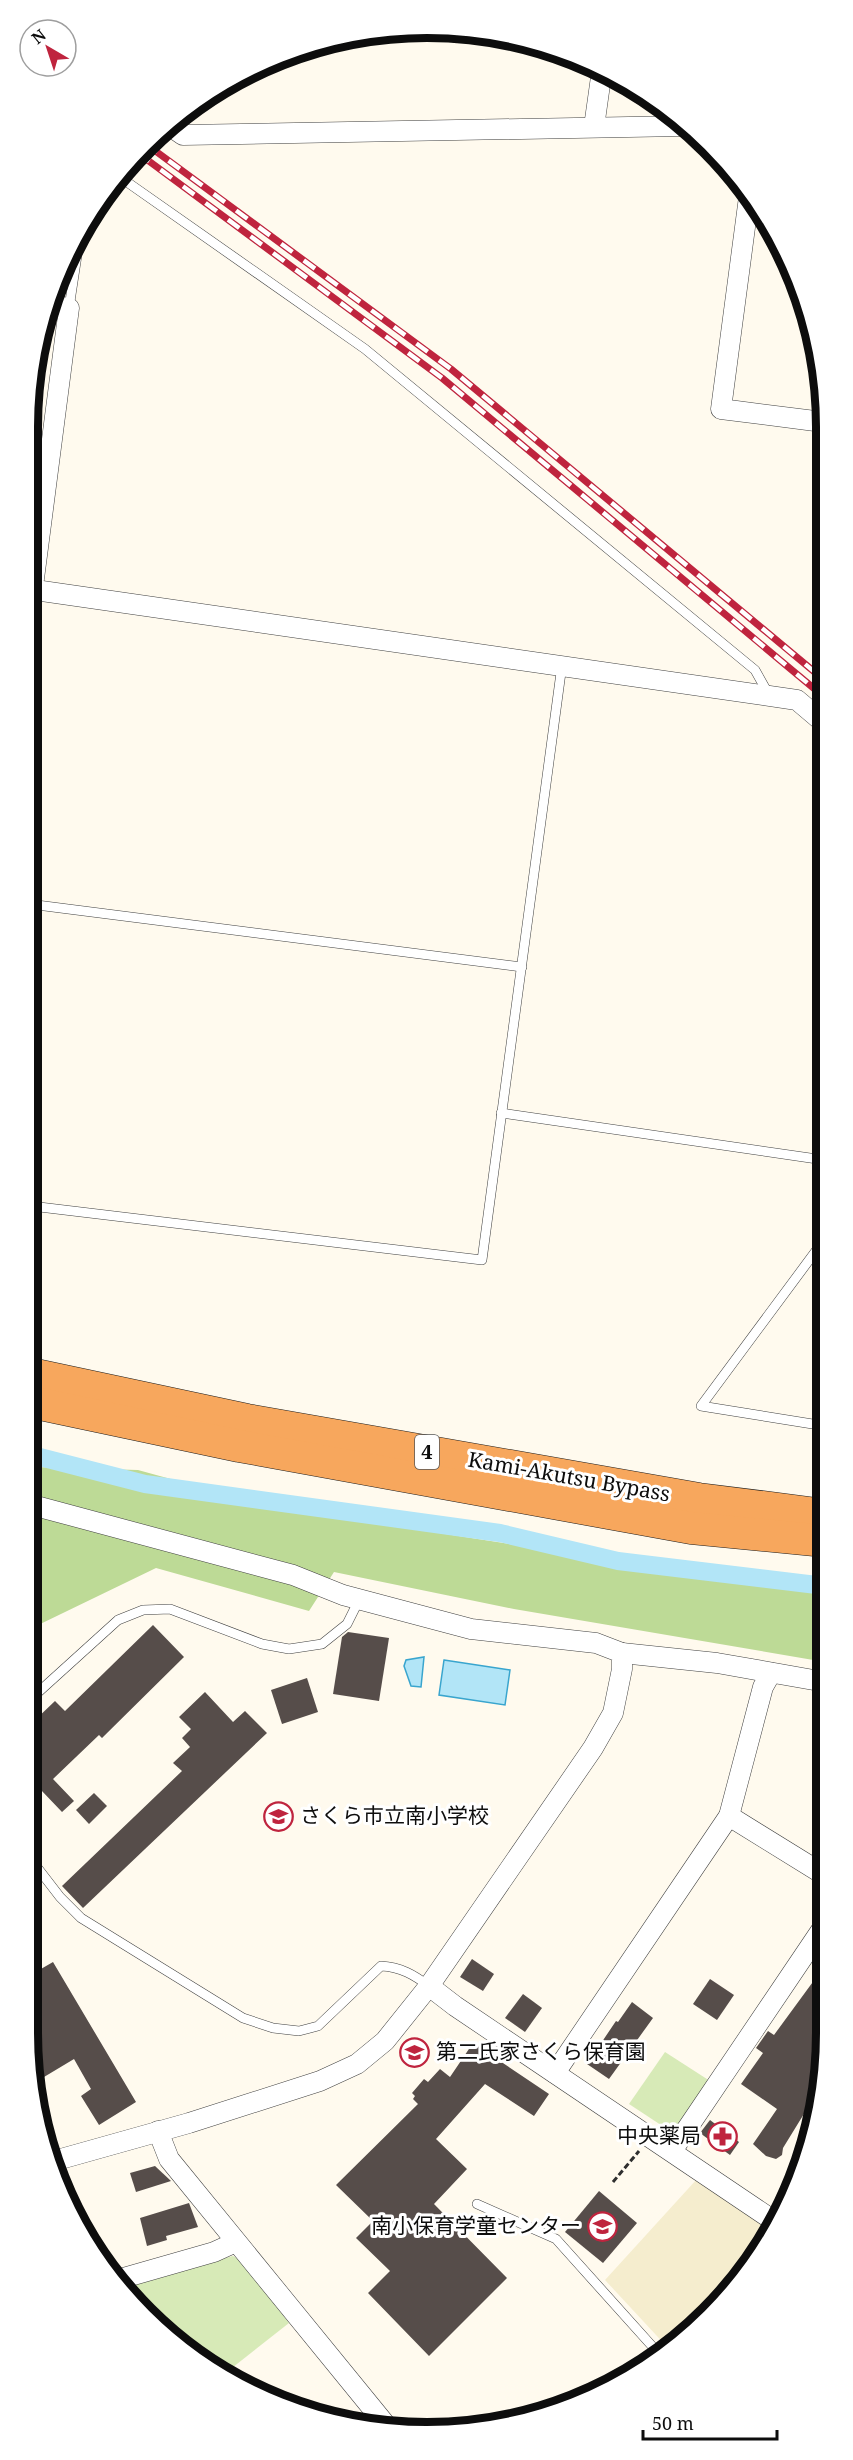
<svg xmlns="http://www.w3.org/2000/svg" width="853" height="2460" viewBox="0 0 853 2460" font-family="'Noto Serif','Noto Sans JP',serif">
<rect width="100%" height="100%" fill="#fffaee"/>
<path fill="#f5edce" d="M697,2179L770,2230L758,2256L709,2316L669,2349L605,2280Z"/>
<g fill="#d7eab7">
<path d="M665,2052L710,2081L680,2126L667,2129L629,2104Z"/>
<path d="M233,2256L241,2260L289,2323L223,2375L184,2351L126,2297L120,2286Z"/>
</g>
<path fill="#bdda96" d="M32,1467L138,1470L272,1507L825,1593V1662L514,1609L334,1572L309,1611L156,1568L32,1628Z"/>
<g fill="#b2e5f7" stroke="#39a5ce" stroke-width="1.5">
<path d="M424,1657L421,1687L411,1686L404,1666L406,1660Z"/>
<path d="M444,1660L510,1670L505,1705L439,1695Z"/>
</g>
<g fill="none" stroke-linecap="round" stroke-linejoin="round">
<path stroke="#b2e5f7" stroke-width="18" d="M32,1455L145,1484L500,1533L618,1561L825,1586"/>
</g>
<g fill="#564d4a">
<path d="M153,1625L184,1657L102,1738L99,1735L53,1779L74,1801L62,1812L41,1790L33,1797V1722L55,1701L65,1711Z"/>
<path d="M348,1632L389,1638L379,1701L333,1694L342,1637Z"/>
<path d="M307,1678L318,1712L282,1724L271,1690Z"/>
<path d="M205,1692L233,1722L245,1711L267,1733L83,1908L62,1886L182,1771L173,1763L190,1747L182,1738L191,1729L179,1717Z"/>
<path d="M94,1793L107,1806L89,1824L76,1810Z"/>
<path d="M472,1959L494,1974L483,1991L460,1977Z"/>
<path d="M53,1962L136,2102L99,2125L81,2096L91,2089L74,2059L34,2083V1973Z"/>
<path d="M826,1964V2034L818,2091L783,2148L782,2155L776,2159L766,2156L753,2144L777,2109L741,2084L763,2053L756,2048L768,2031L774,2035Z"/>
<path d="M710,1979L734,1995L717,2020L693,2004Z"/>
<path d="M523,1994L542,2008L525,2032L505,2018Z"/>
<path d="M632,2002L653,2018L609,2079L587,2064L616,2021L618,2022Z"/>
<path d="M473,2043L549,2094L534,2116L485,2084L436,2139L467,2169L434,2204L507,2278L429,2356L368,2293L390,2271L356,2238L373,2221L336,2185L418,2104L413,2099L415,2096L412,2093L424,2079L428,2082L440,2069L450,2077Z"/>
<path d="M710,2120L739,2142L730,2155L700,2133Z"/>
<path d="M155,2166L171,2181L136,2192L130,2173Z"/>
<path d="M599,2191L637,2223L603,2263L565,2232Z"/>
<path d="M189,2203L198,2227L166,2236L167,2240L147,2246L140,2218Z"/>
</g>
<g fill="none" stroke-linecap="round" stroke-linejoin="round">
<defs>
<g id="service">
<path d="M117,175L365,349L755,670L769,695"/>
<path d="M69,308L81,229"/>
<path d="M29,904L522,967"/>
<path d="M501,1113L824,1160"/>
<path d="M31,1206L482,1260L562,665"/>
<path d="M824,1240L701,1406L825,1426"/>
<path d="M33,1697L118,1620L143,1610L170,1609L262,1644L289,1649L322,1644L347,1624L359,1600"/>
<path d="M33,1862L60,1897L81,1918L243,2018L273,2028L299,2031L318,2026L381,1966C401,1967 414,1975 429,1986"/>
<path d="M477,2204L556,2239L661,2356"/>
</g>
<g id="minor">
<path d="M167,124L183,135L682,126"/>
<path d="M594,127L602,70"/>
<path d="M749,197L721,409L823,422"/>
<path d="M28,589L797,700L823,722"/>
<path d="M28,625L69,308L48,305"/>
<path d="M32,1505L293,1575L343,1595L471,1629L596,1643L622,1653V1669L613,1713L593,1748L429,1986L385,2041L357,2064L320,2081L189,2123L50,2162"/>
<path d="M622,1653L717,1663L825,1682"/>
<path d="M729,1816L826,1876"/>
<path d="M429,1986L455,2006L774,2221"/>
<path d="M555,2073L729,1816L763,1687L771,1673"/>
<path d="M158,2131L169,2159L390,2430"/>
<path d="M672,2151L826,1923"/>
<path d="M116,2280L214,2252L236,2242"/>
</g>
<g id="trunk">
<path d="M31,1374L247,1420L699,1499L825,1515"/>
<path d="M31,1402L239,1446L691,1528L825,1541"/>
</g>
</defs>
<use href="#service" stroke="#404040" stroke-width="10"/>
<use href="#minor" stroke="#404040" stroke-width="21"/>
<use href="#trunk" stroke="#1e1e1e" stroke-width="33"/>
<g stroke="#2f2f2f" stroke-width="3" stroke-dasharray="6 3" stroke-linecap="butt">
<path d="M613,2182L639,2151"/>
<path d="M408,2423L415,2431"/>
</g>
<use href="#service" stroke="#fff" stroke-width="9"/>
<use href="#minor" stroke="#fff" stroke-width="20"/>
<use href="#trunk" stroke="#f7a75d" stroke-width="32"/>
<defs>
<g id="rail">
<path d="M146,144L451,369L823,679"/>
<path d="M138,153L442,378L823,696"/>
</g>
</defs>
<use href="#rail" stroke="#bf243e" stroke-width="7"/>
<use href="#rail" stroke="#fff" stroke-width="4.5" stroke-dasharray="14" stroke-linecap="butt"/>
</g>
<defs>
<symbol id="school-ring" viewBox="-11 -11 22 22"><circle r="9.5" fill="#fff" stroke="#bf243e" stroke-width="1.5"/><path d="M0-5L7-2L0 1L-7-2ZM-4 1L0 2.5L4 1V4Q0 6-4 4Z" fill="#bf243e"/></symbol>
<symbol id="pharmacy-ring" viewBox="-11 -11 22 22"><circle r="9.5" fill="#fff" stroke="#bf243e" stroke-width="1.5"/><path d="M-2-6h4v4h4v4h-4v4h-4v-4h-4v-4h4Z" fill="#bf243e"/></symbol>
</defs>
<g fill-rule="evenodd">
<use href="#school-ring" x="262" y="1800" width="33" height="33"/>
<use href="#school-ring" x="398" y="2036" width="33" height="33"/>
<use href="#pharmacy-ring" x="706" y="2120" width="33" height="33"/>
<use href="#school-ring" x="586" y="2210" width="33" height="33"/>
</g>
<g text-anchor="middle" stroke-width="6" stroke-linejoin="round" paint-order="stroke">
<rect fill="#fff" stroke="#565656" stroke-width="1.5" x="415" y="1435" width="24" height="34" rx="4.5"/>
<g font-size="20" font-weight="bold" fill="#0d0d0d">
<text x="427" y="1459">4</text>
</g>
<g font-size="21" fill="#0d0d0d" stroke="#fff">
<text transform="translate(569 1477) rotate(10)" y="7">Kami-Akutsu Bypass</text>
</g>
<g font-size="21" fill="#0d0d0d" stroke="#fff" text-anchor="start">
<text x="300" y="1823">さくら市立南小学校</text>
<text x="436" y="2059">第二氏家さくら保育園</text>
<text x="701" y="2143" text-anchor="end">中央薬局</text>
<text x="581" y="2233" text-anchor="end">南小保育学童センター</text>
</g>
</g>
<path d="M0 0H853V2460H0ZM427 38H427A389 389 0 0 1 816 427V2033A389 389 0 0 1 427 2422H427A389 389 0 0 1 38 2033V427A389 389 0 0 1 427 38Z" fill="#fff" fill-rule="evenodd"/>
<path fill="none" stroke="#0d0d0d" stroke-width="8" d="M427 38H427A389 389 0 0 1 816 427V2033A389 389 0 0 1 427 2422H427A389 389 0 0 1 38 2033V427A389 389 0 0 1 427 38Z"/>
<g transform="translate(48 48) rotate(321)"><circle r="28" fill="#ffffff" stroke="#9e9e9e" stroke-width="1.5"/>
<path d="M0-4.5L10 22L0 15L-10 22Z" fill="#bf243e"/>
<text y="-9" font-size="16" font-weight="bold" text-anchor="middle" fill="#0d0d0d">N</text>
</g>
<path d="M643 2430v9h134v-9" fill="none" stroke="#0d0d0d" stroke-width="3"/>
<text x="652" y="2430" font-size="18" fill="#0d0d0d" stroke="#ffffff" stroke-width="4.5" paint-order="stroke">50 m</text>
</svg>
